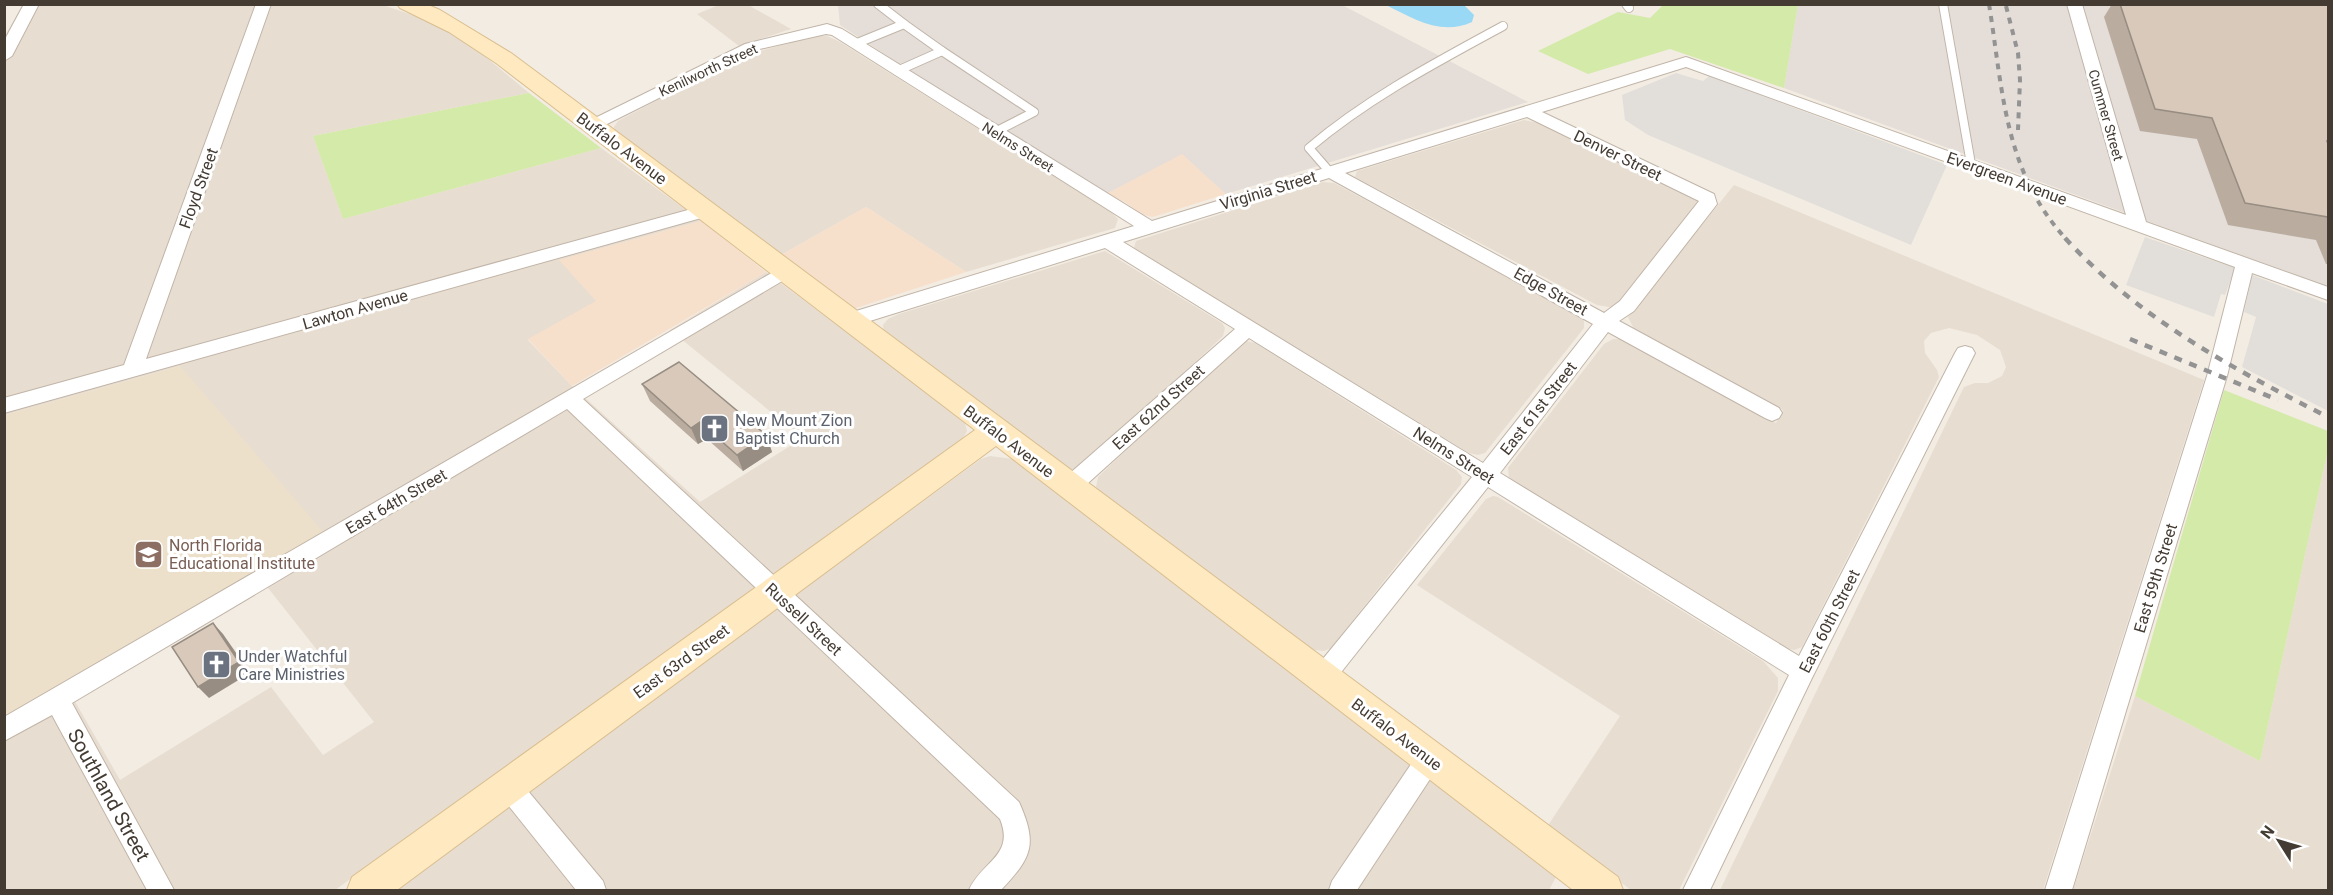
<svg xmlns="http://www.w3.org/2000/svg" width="2333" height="895" viewBox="0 0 2333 895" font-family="Roboto,sans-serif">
<rect width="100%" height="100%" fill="#f3ece2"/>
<g fill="#e7ddd0">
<path d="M721,4L748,5L791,29L739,46L697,14Z"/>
<path d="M23,5H383L438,24L476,49L529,93L313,136L343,219L601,148L701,221L560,260L597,301L528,340L572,386L700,502L803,438L670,330L766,272L958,416L965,423L967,431L962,440L335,890H5L4,719L65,684L120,780L271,687L323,755L374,722L257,574L180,366L5,415L4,37Z"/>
<path d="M814,36H827L840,42L1111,212L1118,219L1115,228L966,272L866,207L781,255L615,134L614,127L618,121L690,83L746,55Z"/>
<path d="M1524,120L1538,123L1693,195L1698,200L1699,208L1615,308L1597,305L1355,177L1357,171Z"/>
<path d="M1323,182L1334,183L1581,316L1584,321V328L1485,453L1478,455L1469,453L1134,248L1136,241Z"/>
<path d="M1734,185L2204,380L2043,890H1720L1964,387L1975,383H1988L2002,376L2006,367L2000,350L1977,335L1949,328L1931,333L1924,341L1925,353L1937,370L1939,377L1802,647L1794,650L1781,647L1509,479L1508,468L1604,344L1613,339H1621L1776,423L1783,410L1635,331L1628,317Z"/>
<path d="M1105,251L1222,323L1225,328L1223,336L1083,468L1076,471L1062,468L884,333L883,325L888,319L899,314Z"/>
<path d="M1246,341L1255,343L1456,470L1462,477L1461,484L1331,648L1324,651L1307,649L1102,497L1096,487L1098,477L1239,342Z"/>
<path d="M2328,449V890H2073L2135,696L2260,761Z"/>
<path d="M990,456L1013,459L1557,875L1549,890H394L981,459Z"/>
<path d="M1493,496L1498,497L1763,661L1778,678V691L1679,890H1631L1547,827L1620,716L1417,585L1486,499Z"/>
</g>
<g fill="#f7e0cb">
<path d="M1182,153L1226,194L1153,217L1141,214L1125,202L1106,194Z"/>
<path d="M866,207L966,272L853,309L781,255Z"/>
<path d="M701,221L766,272L572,386L528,339L596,301L559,260Z"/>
</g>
<g fill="#e4ddd8">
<path d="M838,5H1342L1528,102L1226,194L1182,154L1106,194L1022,144L840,25Z"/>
<path d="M1798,5H2328V287L1784,88Z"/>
</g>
<path fill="#ede0cb" d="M180,366L325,534L5,719V415Z"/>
<g fill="#d3eaa8">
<path d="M1663,5H1798L1784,88L1670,49L1588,74L1538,51L1618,12L1650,18Z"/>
<path d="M529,93L601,148L343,219L313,136Z"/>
<path d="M2224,390L2328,431V449L2260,761L2135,696Z"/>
</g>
<g fill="#e2dfdb">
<path d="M1676,73L1703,81L1709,76L1947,165L1911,245L1648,135L1625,120L1622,95Z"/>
<path d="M2145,237L2235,268L2225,295L2221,294L2214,317L2126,285Z"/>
<path d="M2252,275L2328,304V411L2242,367L2256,317L2244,312Z"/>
</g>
<path fill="#99d9f5" d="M1386,5H1464L1474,15L1472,22C1441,36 1414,19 1386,5Z"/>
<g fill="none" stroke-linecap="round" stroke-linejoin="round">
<defs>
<g id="lane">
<path d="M1626,4L1629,8"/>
<path d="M1943,4L1971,164"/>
<path d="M855,44L904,24L878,4"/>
<path d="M942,51L1034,112L995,132"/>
<path d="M897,71L942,51L904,24"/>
<path d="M1329,171L1309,148C1368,98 1435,63 1503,26"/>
</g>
<g id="street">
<path d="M24,4H39L12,56L4,61V41Z"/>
<path d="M256,4H271L146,359L706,205L712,207L715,211L712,215L4,413V398L124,365Z"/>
<path d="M2067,4H2082L2146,222L2328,287V300L2252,273L2227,376L2072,890H2045L2207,376L2235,267L1686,67L1542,112L1714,194L1717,204L1714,208L1634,311L1619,321L1779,408L1782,413L1779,418L1772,421L1765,418L1608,332L1500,473L1799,656L1955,353L1958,348L1965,346L1972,348L1975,353L1812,678L1710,890H1683L1789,675L1488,487L1331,685L1322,689L1313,685L1310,678L1313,671L1472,477L1249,338L1077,493L1069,495L1061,493L1058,487L1061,481L1235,329L1105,248L857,325L850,327L843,325L840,320L843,315L1134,226L832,35L826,34L755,50L599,128L593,130L585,125L587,122L745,44L827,24L842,29L1152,221L1686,57L2126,215ZM1527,117L1699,201L1620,301L1604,313L1345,173ZM1329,178L1593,324L1483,463L1123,242Z"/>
<path d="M787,264L794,266L796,270L794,274L583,399L1019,802C1038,845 1032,857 1001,890H969C982,861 1015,856 1000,819L567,409L72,703L174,890H147L52,715L4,741V717Z"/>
<path d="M1429,747L1438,751L1442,759L1438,767L1357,890H1329L1332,881L1420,751Z"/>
<path d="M509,775L518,779L603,881L606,890H576L500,795L496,787L500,779Z"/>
</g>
<path id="secondary" d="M397,4H426L440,10L511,53L1618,877L1623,890H1573L996,446L397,890H347L352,877L975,430L496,63L449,32L400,8Z"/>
</defs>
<use href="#lane" stroke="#c1b5a8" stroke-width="10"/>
<use href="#street" stroke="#c1b5a8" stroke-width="2"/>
<use href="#secondary" stroke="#d9be90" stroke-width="2"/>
<use href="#lane" stroke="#fff" stroke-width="8"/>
<use href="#street" fill="#fff" fill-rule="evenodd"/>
<use href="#secondary" fill="#ffe9c0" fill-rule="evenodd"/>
<g stroke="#939393" stroke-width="4" stroke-dasharray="6 6" stroke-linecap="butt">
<path d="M1989,4C2003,91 2004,172 2067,240"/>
<path d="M2006,6L2018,53L2020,80L2018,130"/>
</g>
<g stroke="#939393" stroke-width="4.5" stroke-dasharray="8 8" stroke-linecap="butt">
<path d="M2065,238C2138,318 2233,369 2328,417"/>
<path d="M2130,339L2278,400"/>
</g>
</g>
<g fill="#baada0">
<path d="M2112,4H2328V264H2326L2316,240L2228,225L2197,139L2140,131L2104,17Z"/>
<path d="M642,384L766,435L772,452L743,471L707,439L698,444L650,401Z"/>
</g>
<g fill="#978d82">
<path d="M700,422L707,439L698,444L691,428Z"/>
<path d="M766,435L772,452L743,471L737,455Z"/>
<path d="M213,623L223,634L250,673L209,698L198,687Z"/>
</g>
<g fill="#d8c9ba" stroke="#978d82" stroke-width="1.5">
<path d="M2120,4H2328V141H2327L2328,144V217L2245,203L2212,118L2155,109Z"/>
<path d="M679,362L766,435L737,455L700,422L691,428L642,384Z"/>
<path d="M213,623L239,662L198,687L172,647Z"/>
</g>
<defs>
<symbol id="church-square" viewBox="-11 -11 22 22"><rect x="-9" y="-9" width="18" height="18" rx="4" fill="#6b7280" stroke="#fff"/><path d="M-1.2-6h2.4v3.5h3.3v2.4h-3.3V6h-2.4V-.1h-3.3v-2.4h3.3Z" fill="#fff"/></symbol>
<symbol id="school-square" viewBox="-11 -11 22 22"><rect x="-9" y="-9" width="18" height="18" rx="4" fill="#8d6e63" stroke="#fff"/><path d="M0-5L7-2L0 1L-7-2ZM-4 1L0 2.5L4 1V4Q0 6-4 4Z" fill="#fff"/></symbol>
</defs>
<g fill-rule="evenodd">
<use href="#church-square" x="698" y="412" width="33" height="33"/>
<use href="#school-square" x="132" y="538" width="33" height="33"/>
<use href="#church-square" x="200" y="648" width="33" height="33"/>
</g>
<g text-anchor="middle" stroke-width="6" stroke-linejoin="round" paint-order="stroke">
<g font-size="14" fill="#443b33" stroke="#fff">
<text transform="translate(708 70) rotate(-25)" y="5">Kenilworth Street</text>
<text transform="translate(2106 115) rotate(74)" y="5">Cummer Street</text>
<text transform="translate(1018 147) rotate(32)" y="5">Nelms Street</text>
</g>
<g font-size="16" fill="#443b33" stroke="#fff">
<text transform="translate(622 148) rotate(37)" y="6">Buffalo Avenue</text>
<text transform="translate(1618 155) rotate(26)" y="6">Denver Street</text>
<text transform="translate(2007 178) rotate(20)" y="6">Evergreen Avenue</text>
<text transform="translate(198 188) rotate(-70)" y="6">Floyd Street</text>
<text transform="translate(1268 190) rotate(-17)" y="6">Virginia Street</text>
<text transform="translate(1551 291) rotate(29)" y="6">Edge Street</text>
<text transform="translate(355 309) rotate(-16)" y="6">Lawton Avenue</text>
<text transform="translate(1158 407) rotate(-42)" y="6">East 62nd Street</text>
<text transform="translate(1538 408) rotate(-52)" y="6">East 61st Street</text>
<text transform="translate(1009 441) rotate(37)" y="6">Buffalo Avenue</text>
<text transform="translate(1454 455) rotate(32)" y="6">Nelms Street</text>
<text transform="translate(396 501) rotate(-30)" y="6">East 64th Street</text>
<text transform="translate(2155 578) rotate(-73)" y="6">East 59th Street</text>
<text transform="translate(804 619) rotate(43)" y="6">Russell Street</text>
<text transform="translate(1829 621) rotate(-63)" y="6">East 60th Street</text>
<text transform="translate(681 661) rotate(-36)" y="6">East 63rd Street</text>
<text transform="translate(1397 734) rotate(37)" y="6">Buffalo Avenue</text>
</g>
<g font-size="16" fill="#5b616d" stroke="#fff" text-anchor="start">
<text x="735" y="426">New Mount Zion<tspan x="735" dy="18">Baptist Church</tspan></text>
<text x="238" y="662">Under Watchful<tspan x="238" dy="18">Care Ministries</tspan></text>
</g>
<g font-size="16" fill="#785e54" stroke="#fff" text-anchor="start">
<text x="169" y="551">North Florida<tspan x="169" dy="18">Educational Institute</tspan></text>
</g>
<g font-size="20" fill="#443b33" stroke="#fff">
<text transform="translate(109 795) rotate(61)" y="7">Southland Street</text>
</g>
</g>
<rect width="2333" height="895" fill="none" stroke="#443b33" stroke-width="12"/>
<g transform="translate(2279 841) rotate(307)" stroke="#ffffff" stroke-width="4.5" paint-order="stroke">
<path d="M0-4.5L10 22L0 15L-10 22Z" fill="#443b33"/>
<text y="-9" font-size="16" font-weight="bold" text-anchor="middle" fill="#443b33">N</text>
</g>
</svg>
